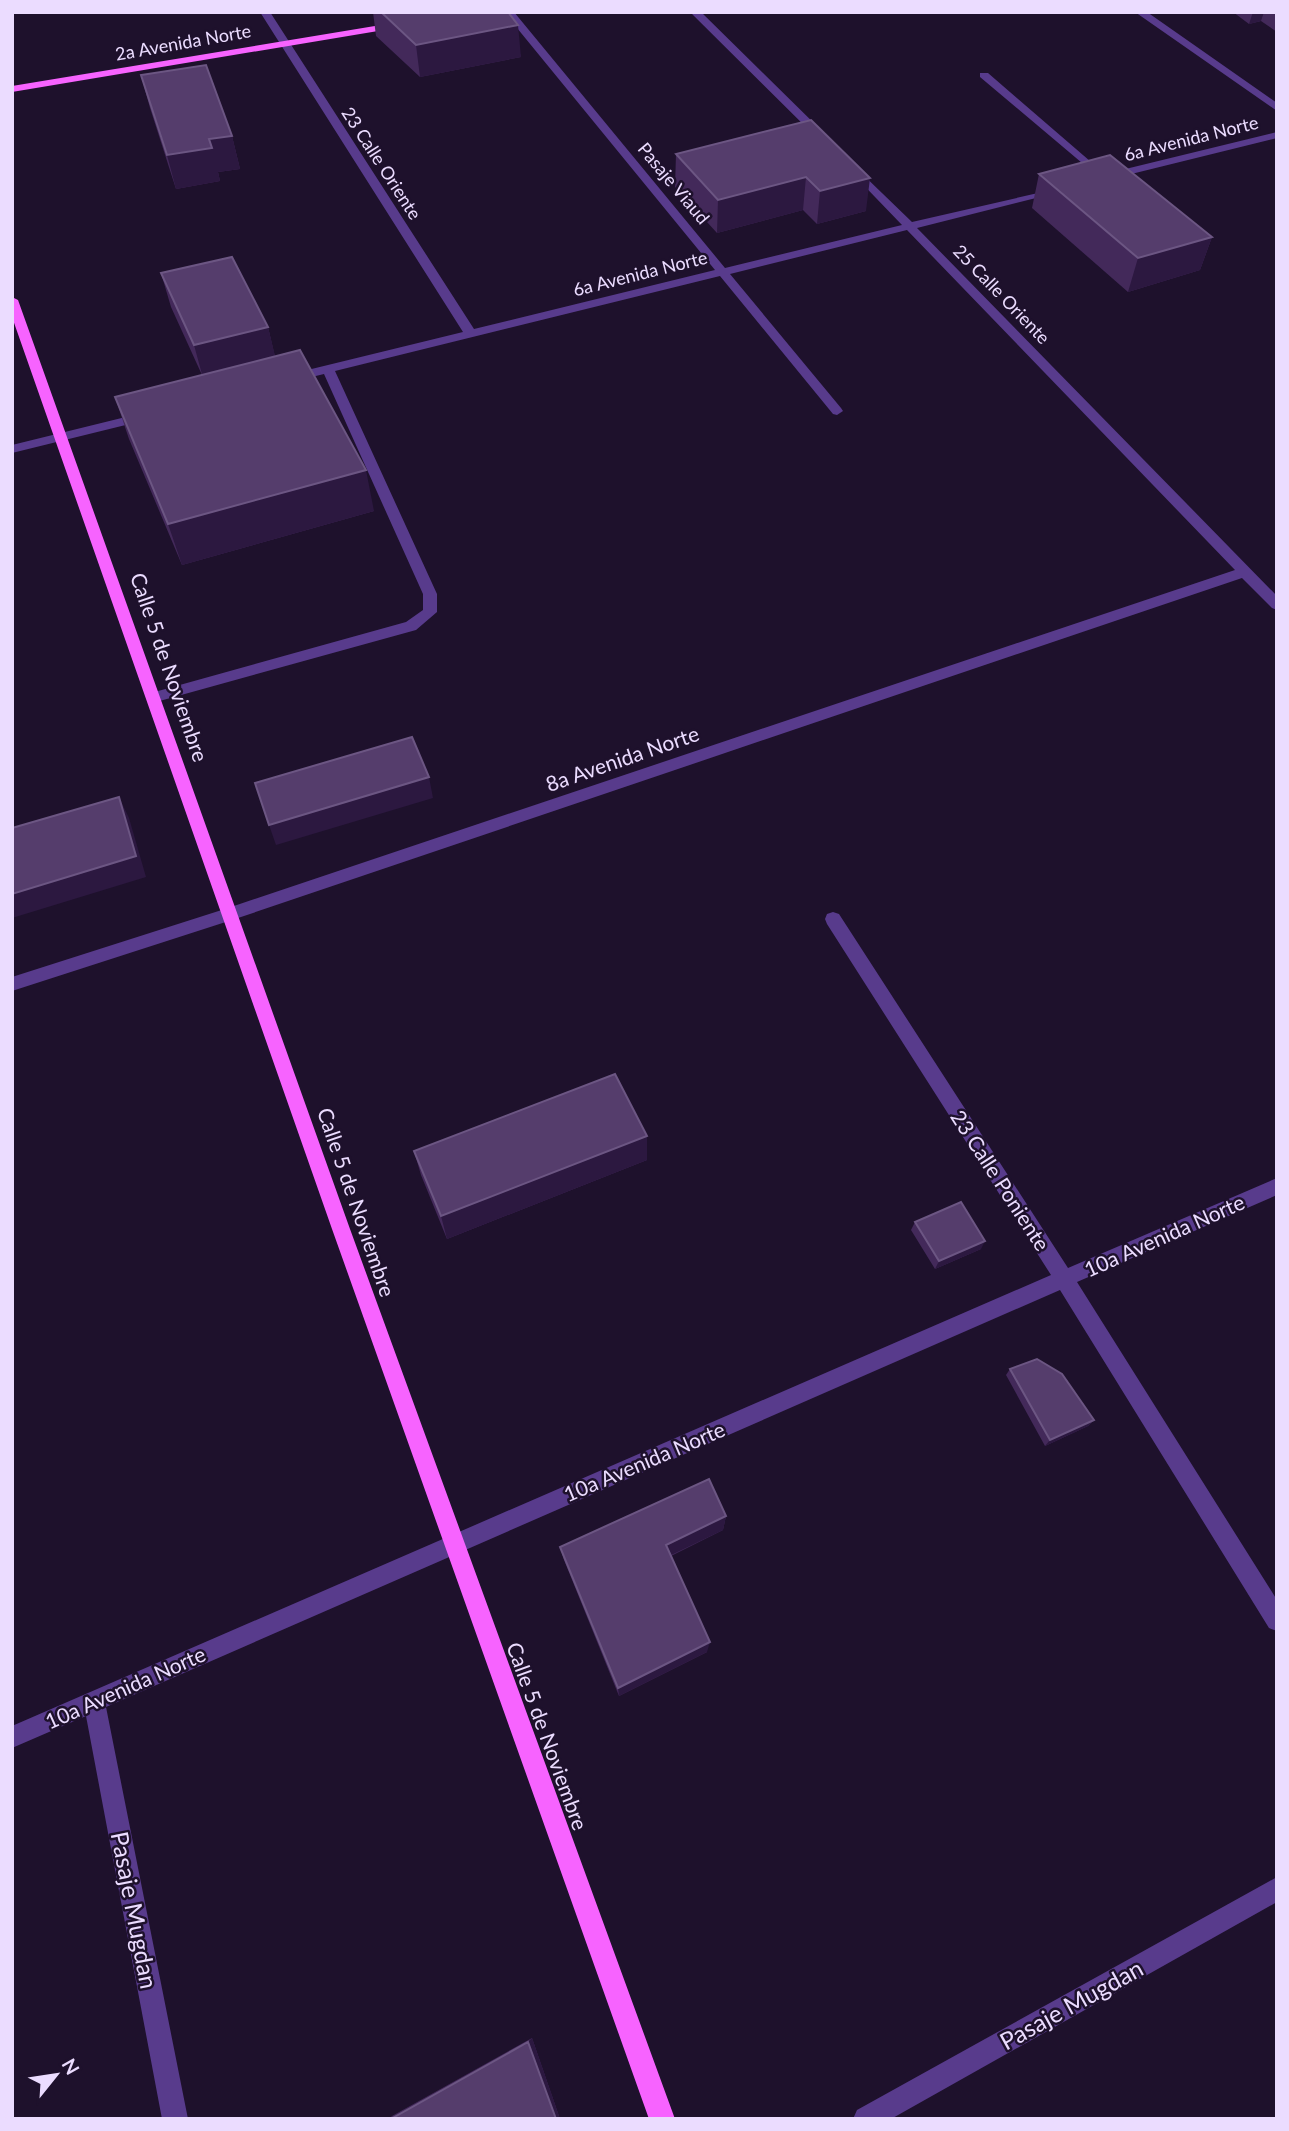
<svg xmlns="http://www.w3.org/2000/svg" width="1289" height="2131" viewBox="0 0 1289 2131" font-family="Lato,sans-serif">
	<rect width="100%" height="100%" fill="#1e112c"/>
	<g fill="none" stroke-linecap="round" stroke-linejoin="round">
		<path fill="#583b8c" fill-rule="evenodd" d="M 260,12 L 270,12 L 474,329 L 715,270 L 504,12 L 514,12 L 725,268 L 902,225 L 849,170 L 849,166 L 853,165 L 912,222 L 1060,188 L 1060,192 L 917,228 L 1277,596 L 1277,610 L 1272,608 L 1242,578 L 235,919 L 12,991 L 12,977 L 228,908 L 1235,570 L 907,230 L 730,274 L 841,408 L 843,411 L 837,415 L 833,414 L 720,276 L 335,371 L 437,594 L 437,612 L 416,630 L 156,702 L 151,701 L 149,697 L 151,693 L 406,622 L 423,610 L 423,594 L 324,374 L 291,382 L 285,378 L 287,375 L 463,332 Z
			M 690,12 L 701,12 L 827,136 L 827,140 L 819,140 Z
			M 1135,12 L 1147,12 L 1277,103 L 1277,111 Z
			M 980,73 L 988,73 L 1105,174 L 1277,132 L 1277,138 L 1107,180 L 1101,179 L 980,77 Z
			M 146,412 L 150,413 L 150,419 L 12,453 L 12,445 Z
			M 833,912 L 839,914 L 1068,1268 L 1277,1178 L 1277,1195 L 1077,1282 L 1277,1600 L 1277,1631 L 1269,1628 L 1060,1290 L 106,1707 L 188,2119 L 162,2119 L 86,1716 L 12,1748 L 12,1726 L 1051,1275 L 827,924 L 825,919 L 827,914 Z
			M 1277,1877 L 1277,1902 L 891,2119 L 853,2119 L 857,2110 Z"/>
		<path fill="#f763ff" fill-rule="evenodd" d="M 399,22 L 402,23 L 402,27 L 12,92 L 12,86 Z
			M 12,297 L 18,300 L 350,1229 L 675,2119 L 649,2119 L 332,1229 L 12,317 Z"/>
	</g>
	<path fill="#43295a" d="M 373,12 L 508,12 L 521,57 L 420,77 L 376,36 Z
		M 1233,12 L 1277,12 L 1277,32 L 1261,21 L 1249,24 Z
		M 141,75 L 232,136 L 240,169 L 218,172 L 220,181 L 176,189 L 150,108 Z
		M 811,120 L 866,211 L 817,224 L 803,210 L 717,233 L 675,187 L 676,154 Z
		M 1039,174 L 1212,237 L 1200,270 L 1128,292 L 1032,208 Z
		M 161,273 L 268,327 L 275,357 L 374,511 L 182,565 L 129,439 L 115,397 L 202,375 L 171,307 Z
		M 647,1136 L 647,1160 L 447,1239 L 421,1175 L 414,1151 Z
		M 915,1222 L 981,1249 L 935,1269 L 911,1230 Z
		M 1010,1369 L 1094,1420 L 1088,1426 L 1045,1446 L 1006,1375 Z
		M 726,1516 L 723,1530 L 671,1556 L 707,1652 L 619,1696 L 564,1560 L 560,1547 Z
		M 532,2038 L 560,2119 L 389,2119 L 392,2116 Z"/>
	<path fill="#2c1840" d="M 1253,12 L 1264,12 L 1261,21 L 1249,24 Z
		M 518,25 L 521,57 L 420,77 L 416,45 Z
		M 232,136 L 240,169 L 218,172 L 220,181 L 176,189 L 167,155 L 209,139 Z
		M 806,177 L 803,210 L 717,233 L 718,200 Z
		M 870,178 L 866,211 L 817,224 L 820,191 Z
		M 1212,237 L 1200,270 L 1128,292 L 1138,258 Z
		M 268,327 L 276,360 L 203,378 L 194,345 Z
		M 366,470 L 374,511 L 182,565 L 168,524 Z
		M 429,777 L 433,798 L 276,845 L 269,825 Z
		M 119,797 L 129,818 L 146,877 L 12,918 L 12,894 Z
		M 647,1136 L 647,1160 L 447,1239 L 441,1216 Z
		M 985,1241 L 981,1249 L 935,1269 L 939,1261 Z
		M 1094,1420 L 1088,1426 L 1045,1446 L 1050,1440 Z
		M 726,1516 L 723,1530 L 665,1558 L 666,1545 Z
		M 710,1642 L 707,1652 L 619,1696 L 618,1688 Z
		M 532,2038 L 560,2119 L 556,2119 L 528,2042 Z"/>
	<path fill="#553d6c" stroke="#6c5683" stroke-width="2" d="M 381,12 L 508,12 L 518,25 L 416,45 Z
		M 206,65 L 232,136 L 209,139 L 212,148 L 167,155 L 141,75 Z
		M 811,120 L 870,178 L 820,191 L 806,177 L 718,200 L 676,154 Z
		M 1110,155 L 1212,237 L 1138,258 L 1039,174 Z
		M 232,257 L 268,327 L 194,345 L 161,273 Z
		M 300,350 L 366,470 L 168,524 L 115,397 Z
		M 412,737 L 429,777 L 269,825 L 255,783 Z
		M 119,797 L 136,856 L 12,894 L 12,828 Z
		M 615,1074 L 647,1136 L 441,1216 L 414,1151 Z
		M 961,1202 L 985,1241 L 939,1261 L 915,1222 Z
		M 1037,1359 L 1062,1374 L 1094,1420 L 1050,1440 L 1010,1369 Z
		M 709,1479 L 726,1516 L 666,1545 L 710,1642 L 618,1688 L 560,1547 Z
		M 528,2042 L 556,2119 L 391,2119 Z"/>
	<g text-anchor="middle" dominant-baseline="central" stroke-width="5" stroke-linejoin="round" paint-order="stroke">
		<g font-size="18" fill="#ebdcff" stroke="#1e112c">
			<text transform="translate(183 42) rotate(-10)">2a Avenida Norte</text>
			<text transform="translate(1191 138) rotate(-14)">6a Avenida Norte</text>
			<text transform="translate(382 163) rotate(57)">23 Calle Oriente</text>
			<text transform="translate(674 183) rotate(50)">Pasaje Viaud</text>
			<text transform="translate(640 273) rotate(-14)">6a Avenida Norte</text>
			<text transform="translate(1002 294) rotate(46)">25 Calle Oriente</text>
		</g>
		<g font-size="21" fill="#ebdcff" stroke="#1e112c">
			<text transform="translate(170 667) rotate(71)">Calle 5 de Noviembre</text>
			<text transform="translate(622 758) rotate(-19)">8a Avenida Norte</text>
			<text transform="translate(1001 1180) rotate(57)">23 Calle Poniente</text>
			<text transform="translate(357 1202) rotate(71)">Calle 5 de Noviembre</text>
			<text transform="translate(1164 1235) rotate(-24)">10a Avenida Norte</text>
			<text transform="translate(644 1461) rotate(-23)">10a Avenida Norte</text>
			<text transform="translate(125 1687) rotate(-24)">10a Avenida Norte</text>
			<text transform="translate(548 1736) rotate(70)">Calle 5 de Noviembre</text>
		</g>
		<g font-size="24" fill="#ebdcff" stroke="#1e112c">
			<text transform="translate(135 1910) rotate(79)">Pasaje Mugdan</text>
			<text transform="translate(1071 2004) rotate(-29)">Pasaje Mugdan</text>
		</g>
	</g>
	<rect width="1289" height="2131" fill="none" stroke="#ebdcff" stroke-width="28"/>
	<g transform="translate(56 2075) rotate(60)" stroke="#1e112c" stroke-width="5" paint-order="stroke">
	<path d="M0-5L12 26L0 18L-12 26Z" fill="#ebdcff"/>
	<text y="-10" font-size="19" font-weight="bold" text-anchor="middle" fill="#ebdcff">N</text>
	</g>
</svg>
